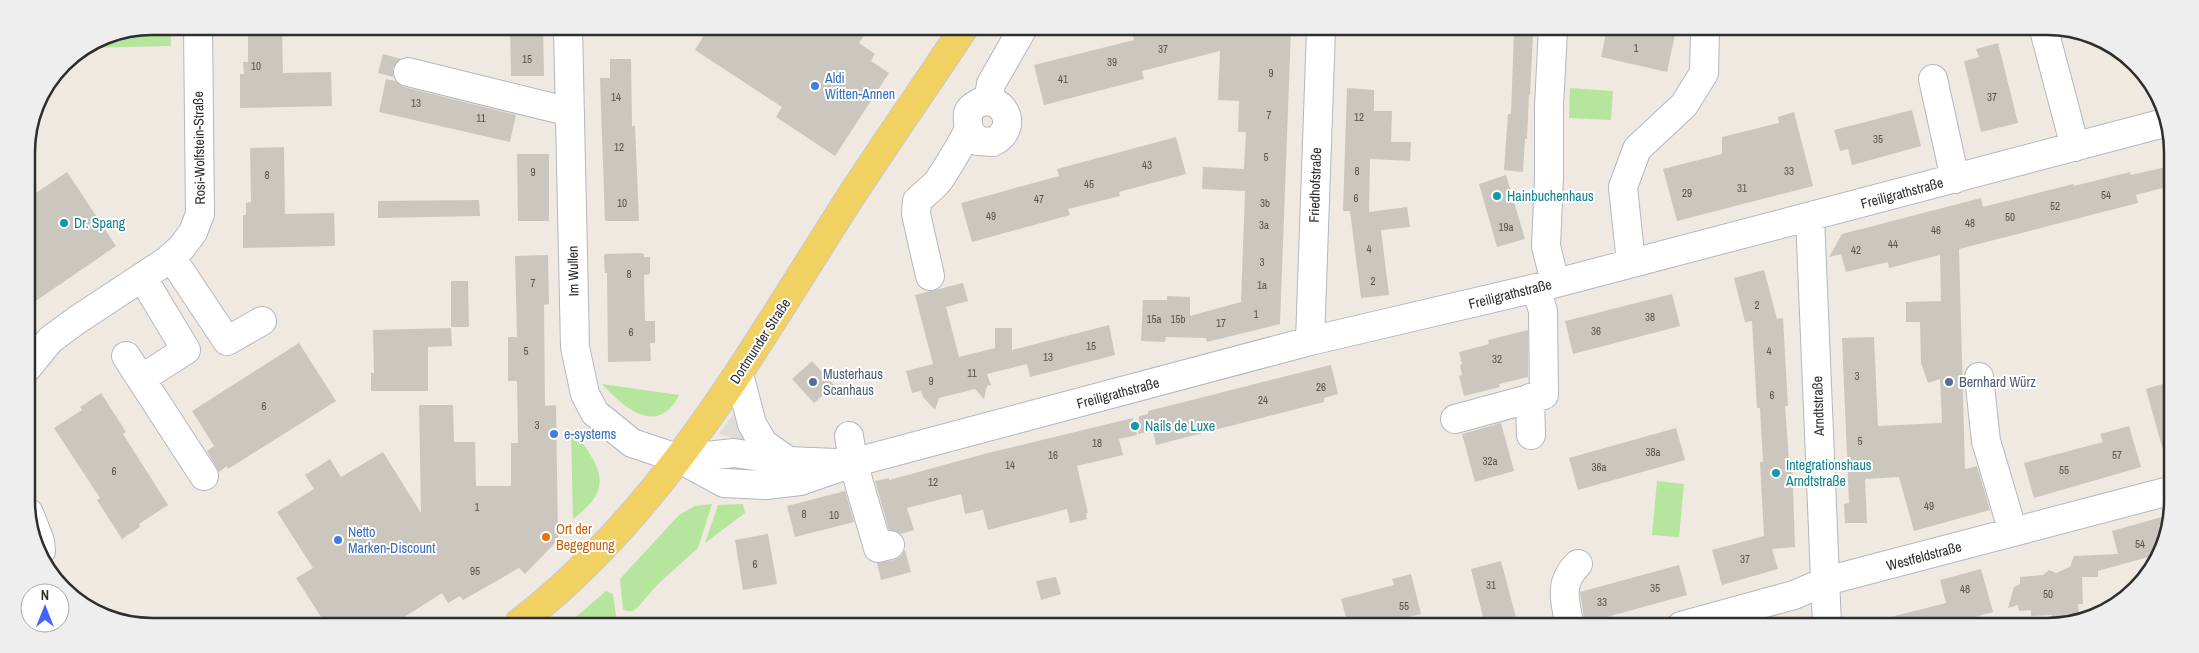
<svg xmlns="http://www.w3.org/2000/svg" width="2199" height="653" viewBox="0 0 2199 653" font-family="'Archivo Narrow',sans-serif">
	<rect width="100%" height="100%" fill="#efe9e1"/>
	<path fill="#b6e59e" d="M 152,26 L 170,26 L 171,46 L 86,48 L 104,36 Z
		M 1570,88 L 1613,91 L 1611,120 L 1569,118 Z
		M 36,108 L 36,147 L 27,153 L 27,144 Z
		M 602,384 L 679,395 C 658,438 623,407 602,384 Z
		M 571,431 C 580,438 585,446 591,456 C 609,485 597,500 573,519 Z
		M 1657,481 L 1684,484 L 1679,537 L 1652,535 Z
		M 712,504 L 698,548 L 657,585 L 638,607 L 633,611 L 626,611 L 623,609 L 620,579 L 679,515 L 695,506 Z
		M 743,504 L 745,513 L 705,543 L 718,505 Z
		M 606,591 L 613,594 L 617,624 L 569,623 Z"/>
	<path fill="#dfdcd8" d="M 737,409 L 752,444 L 719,434 Z"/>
	<path fill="#cbc7bf" d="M 248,26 L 282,27 L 283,73 L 331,72 L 332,106 L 240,108 L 240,74 L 244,74 L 243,62 L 248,62 Z
		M 510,27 L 543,27 L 544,76 L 511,76 Z
		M 709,27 L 869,28 L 859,43 L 875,54 L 871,61 L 889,73 L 835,156 L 776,117 L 782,107 L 695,50 Z
		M 1147,28 L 1185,28 L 1185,31 L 1249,34 L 1249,29 L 1291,29 L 1280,324 L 1207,342 L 1206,338 L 1166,337 L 1165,342 L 1141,341 L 1143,300 L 1167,300 L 1167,296 L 1190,297 L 1190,316 L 1241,302 L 1245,191 L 1202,189 L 1203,167 L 1244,169 L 1246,132 L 1238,132 L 1239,101 L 1218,100 L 1220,51 L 1142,71 L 1144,79 L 1044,105 L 1034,65 L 1134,40 L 1132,32 Z
		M 1607,29 L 1676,30 L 1667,72 L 1601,57 Z
		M 1514,33 L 1533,34 L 1530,95 L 1529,95 L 1527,139 L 1525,139 L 1523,172 L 1504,170 L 1508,114 L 1511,114 Z
		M 1998,43 L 2018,123 L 1981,132 L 1964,61 L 1979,57 L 1976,49 Z
		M 383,54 L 401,59 L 393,68 L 393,77 L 378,73 Z
		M 610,59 L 631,59 L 632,126 L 635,126 L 639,221 L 605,221 L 600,78 L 610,78 Z
		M 386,79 L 396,81 L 404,87 L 516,115 L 510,142 L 379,112 Z
		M 1347,88 L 1374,90 L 1374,111 L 1392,111 L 1391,142 L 1411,142 L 1410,161 L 1370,159 L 1369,212 L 1407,207 L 1410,227 L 1381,230 L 1389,295 L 1361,298 L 1350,211 L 1343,211 Z
		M 1912,110 L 1921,146 L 1852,165 L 1848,149 L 1840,151 L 1834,130 Z
		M 1794,112 L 1813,186 L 1677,221 L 1663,169 L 1722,154 L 1722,137 L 1779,123 L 1778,117 Z
		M 1176,137 L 1186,174 L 1119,192 L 1120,196 L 1068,209 L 1070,215 L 972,242 L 961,203 L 1059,176 L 1057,169 Z
		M 284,147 L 285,214 L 334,213 L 335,246 L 243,248 L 243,215 L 246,215 L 246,203 L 251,202 L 250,148 Z
		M 517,154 L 549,154 L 549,221 L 518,221 Z
		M 2170,166 L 2170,186 L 2136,195 L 2138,203 L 1959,249 L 1965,469 L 1977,466 L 1990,510 L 1914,531 L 1899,477 L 1865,479 L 1867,523 L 1845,523 L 1844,504 L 1849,503 L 1842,338 L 1874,337 L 1878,426 L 1942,423 L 1940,379 L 1928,383 L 1921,363 L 1920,322 L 1906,322 L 1906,302 L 1941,301 L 1940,255 L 1889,268 L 1888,262 L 1846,272 L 1841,254 L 1829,257 L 1842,234 L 1981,198 L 1983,207 L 2073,184 L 2074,186 L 2130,172 L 2131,175 Z
		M 67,172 L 116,246 L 27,307 L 27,199 Z
		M 1506,175 L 1525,239 L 1497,247 L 1479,184 Z
		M 479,200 L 480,216 L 378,218 L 378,201 Z
		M 640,253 L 644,254 L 644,257 L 650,257 L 650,274 L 644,275 L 645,321 L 655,321 L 655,343 L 650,343 L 651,361 L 608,362 L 607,273 L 605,273 L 604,255 L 606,254 Z
		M 548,255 L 549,304 L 544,305 L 545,406 L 556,405 L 558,540 L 525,574 L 519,568 L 463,600 L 460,596 L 448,603 L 442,593 L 395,623 L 325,623 L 296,578 L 313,568 L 277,512 L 314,489 L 305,475 L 330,459 L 341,477 L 383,452 L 421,513 L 419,405 L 453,405 L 454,442 L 475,442 L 476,486 L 511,486 L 511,443 L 518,443 L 517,381 L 508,381 L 508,337 L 517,337 L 515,256 Z
		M 1764,270 L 1777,319 L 1783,318 L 1788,406 L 1785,406 L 1789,460 L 1792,460 L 1795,547 L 1772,549 L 1778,569 L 1722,585 L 1712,550 L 1764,536 L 1760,462 L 1763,462 L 1760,408 L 1757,408 L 1752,321 L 1745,322 L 1734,278 Z
		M 451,281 L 468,281 L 469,327 L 451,327 Z
		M 963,283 L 968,301 L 946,307 L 959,357 L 995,348 L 995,328 L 1012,328 L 1012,350 L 1109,325 L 1115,355 L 1030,377 L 1027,364 L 987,374 L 991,385 L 987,386 L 984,399 L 975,389 L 939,398 L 935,410 L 923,397 L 921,391 L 912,393 L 906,371 L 933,364 L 915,295 Z
		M 1672,294 L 1680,326 L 1573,354 L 1565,321 Z
		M 451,328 L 452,346 L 428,347 L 428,391 L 371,391 L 371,373 L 374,373 L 373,330 Z
		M 1528,330 L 1528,377 L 1499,384 L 1500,387 L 1464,396 L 1459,376 L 1462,375 L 1460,365 L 1462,364 L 1459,352 L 1489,344 L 1488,340 Z
		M 299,343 L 336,401 L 228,469 L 227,466 L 219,472 L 207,451 L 214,446 L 192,411 Z
		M 812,361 L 834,385 L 814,403 L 792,379 Z
		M 1331,365 L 1338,394 L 1324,398 L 1324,402 L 1156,445 L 1153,431 L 1138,434 L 1139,416 L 1148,414 L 1148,411 Z
		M 2169,382 L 2169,453 L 2164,454 L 2146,389 Z
		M 101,393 L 126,432 L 123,434 L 168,505 L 139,524 L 140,527 L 122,539 L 97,500 L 100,498 L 54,428 L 82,410 L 80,407 Z
		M 1133,418 L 1137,435 L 1119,439 L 1123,455 L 1077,466 L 1088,513 L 1086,513 L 1087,519 L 1070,523 L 1067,509 L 988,530 L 983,510 L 965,514 L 961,494 L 907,508 L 914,530 L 901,534 L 889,530 L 875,481 L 889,478 L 889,480 L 984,454 Z
		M 1501,423 L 1514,471 L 1475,482 L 1462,434 Z
		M 2129,426 L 2141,467 L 2034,498 L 2024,463 L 2103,442 L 2100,434 Z
		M 1676,428 L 1685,460 L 1578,490 L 1569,458 Z
		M 845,491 L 854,522 L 795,537 L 787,506 Z
		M 2169,515 L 2169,534 L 2159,554 L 2098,571 L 2098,577 L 2082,577 L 2083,604 L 2078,604 L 2079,616 L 2068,616 L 2062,624 L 2052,626 L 2052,615 L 2031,616 L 2031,610 L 2019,611 L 2018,605 L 2008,608 L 2014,587 L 2020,584 L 2020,577 L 2043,575 L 2049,570 L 2056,573 L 2070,567 L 2074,556 L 2118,554 L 2112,531 Z
		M 768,534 L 777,584 L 743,590 L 735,540 Z
		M 905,550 L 911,572 L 881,580 L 877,563 L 894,560 L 901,556 Z
		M 1501,561 L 1518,625 L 1485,625 L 1471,569 Z
		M 1679,565 L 1687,595 L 1585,623 L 1580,592 Z
		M 1981,569 L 1993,612 L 1942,626 L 1880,626 L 1879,620 L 1946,603 L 1940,580 Z
		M 1411,574 L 1421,614 L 1376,625 L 1348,625 L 1341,599 L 1394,585 L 1392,579 Z
		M 1056,577 L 1061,594 L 1041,600 L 1036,581 Z"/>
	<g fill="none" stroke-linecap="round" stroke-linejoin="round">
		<defs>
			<path id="minor" d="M 568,27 L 575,347 L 585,394 L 595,413 L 632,443 L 680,459 L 724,483 L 766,485 L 800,481 L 852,463 L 1310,341 L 1549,285 L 2168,122
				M 1553,29 L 1549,106 L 1549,177 L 1546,246 L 1555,283
				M 2044,30 L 2075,147
				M 408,72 L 570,112
				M 1933,79 L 1955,179
				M 988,101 L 991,84 L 1023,28
				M 1810,217 L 1827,626
				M 171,257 L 227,341 L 262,321
				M 1631,263 L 1623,187 L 1637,149 L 1684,105 L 1704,73 L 1705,30
				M 930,276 L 916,214 L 917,201 C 924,194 933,188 939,180 C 944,173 966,137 968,130 C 970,119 962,112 977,104 C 1001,91 1022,127 993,142 L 978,141 L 968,130
				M 142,277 L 186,350 L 141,379 L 204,476
				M 1310,341 L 1321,29
				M 126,356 L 141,379
				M 28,367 L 50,340 L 77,320 L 168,260 L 182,247 L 193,232 L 200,214 L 198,26
				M 739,374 L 752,424 L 763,443 L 788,461
				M 1979,377 L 1986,441 L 2013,532
				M 1530,398 L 1531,435
				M 1455,419 L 1544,395 L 1543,311 L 1536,288
				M 849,436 C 854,474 868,511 878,548 L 890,545
				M 680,459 L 734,453 L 788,461 L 836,463
				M 29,513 L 40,541 L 41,551
				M 1570,626 C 1565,602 1558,583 1578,564
				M 1681,626 L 1794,595 L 1826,581 L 2169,491"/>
			<path id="major" d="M 519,623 C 663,512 750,354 846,204 C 884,145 925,87 964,28"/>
		</defs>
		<use href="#minor" stroke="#b4b7c1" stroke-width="30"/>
		<use href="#major" stroke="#c9c9c9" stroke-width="30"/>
		<use href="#minor" stroke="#fff" stroke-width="28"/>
		<use href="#major" stroke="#f2d163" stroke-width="28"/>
	</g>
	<g fill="#3f7fe0" stroke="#fff" stroke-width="2">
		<circle cx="815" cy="86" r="5"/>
		<circle cx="554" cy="434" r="5"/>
		<circle cx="338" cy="540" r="5"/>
	</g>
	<g fill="#0f9aa8" stroke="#fff" stroke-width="2">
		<circle cx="1497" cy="196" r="5"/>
		<circle cx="64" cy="223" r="5"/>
		<circle cx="1135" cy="426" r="5"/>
		<circle cx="1776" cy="473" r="5"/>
	</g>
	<g fill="#5c6f8a" stroke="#fff" stroke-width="2">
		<circle cx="813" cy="382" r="5"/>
		<circle cx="1949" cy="382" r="5"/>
	</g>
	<circle fill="#e8710a" stroke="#fff" stroke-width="2" cx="546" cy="537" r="5"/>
	<g text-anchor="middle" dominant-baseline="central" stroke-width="4" stroke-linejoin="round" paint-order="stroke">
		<g font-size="11" fill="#555452">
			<text x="1636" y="48">1</text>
			<text x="1163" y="49">37</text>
			<text x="527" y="59">15</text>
			<text x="1112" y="62">39</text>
			<text x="256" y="66">10</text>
			<text x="1271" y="73">9</text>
			<text x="1063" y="79">41</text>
			<text x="616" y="97">14</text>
			<text x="1992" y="97">37</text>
			<text x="416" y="103">13</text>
			<text x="1269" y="115">7</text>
			<text x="1359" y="117">12</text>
			<text x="481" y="118">11</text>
			<text x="1878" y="139">35</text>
			<text x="619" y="147">12</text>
			<text x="1266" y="157">5</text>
			<text x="1147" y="165">43</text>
			<text x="1357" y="171">8</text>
			<text x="1789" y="171">33</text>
			<text x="533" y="172">9</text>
			<text x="267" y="175">8</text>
			<text x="1089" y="184">45</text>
			<text x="1742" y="188">31</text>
			<text x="1687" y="193">29</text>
			<text x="2106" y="195">54</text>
			<text x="1356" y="198">6</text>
			<text x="1039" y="199">47</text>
			<text x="622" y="203">10</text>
			<text x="1265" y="203">3b</text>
			<text x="2055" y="206">52</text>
			<text x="991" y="216">49</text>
			<text x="2010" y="217">50</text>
			<text x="1970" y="223">48</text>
			<text x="1264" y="225">3a</text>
			<text x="1506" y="227">19a</text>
			<text x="1936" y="230">46</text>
			<text x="1893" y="244">44</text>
			<text x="1369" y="249">4</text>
			<text x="1856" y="250">42</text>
			<text x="1262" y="262">3</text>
			<text x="629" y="274">8</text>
			<text x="1373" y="281">2</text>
			<text x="533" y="283">7</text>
			<text x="1262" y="285">1a</text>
			<text x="1757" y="305">2</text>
			<text x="1256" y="314">1</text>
			<text x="1650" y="317">38</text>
			<text x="1154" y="319">15a</text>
			<text x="1178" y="319">15b</text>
			<text x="1221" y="323">17</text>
			<text x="1596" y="331">36</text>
			<text x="631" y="332">6</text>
			<text x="1091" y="346">15</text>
			<text x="526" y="351">5</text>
			<text x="1769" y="351">4</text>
			<text x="1048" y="357">13</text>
			<text x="1497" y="359">32</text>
			<text x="972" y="373">11</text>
			<text x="1857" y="376">3</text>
			<text x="931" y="381">9</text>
			<text x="1321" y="387">26</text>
			<text x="1772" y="395">6</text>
			<text x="1263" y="400">24</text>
			<text x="264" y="406">6</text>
			<text x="537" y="425">3</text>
			<text x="1860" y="441">5</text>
			<text x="1097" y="443">18</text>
			<text x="1653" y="452">38a</text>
			<text x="1053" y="455">16</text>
			<text x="2117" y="455">57</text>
			<text x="1490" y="461">32a</text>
			<text x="1010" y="465">14</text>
			<text x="1599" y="467">36a</text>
			<text x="2064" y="470">55</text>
			<text x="114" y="471">6</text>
			<text x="933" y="482">12</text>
			<text x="1929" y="506">49</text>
			<text x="477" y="507">1</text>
			<text x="804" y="514">8</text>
			<text x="834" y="515">10</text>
			<text x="2140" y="544">54</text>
			<text x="1745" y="559">37</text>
			<text x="755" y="564">6</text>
			<text x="475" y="571">95</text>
			<text x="1491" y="585">31</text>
			<text x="1655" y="588">35</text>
			<text x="1965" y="589">48</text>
			<text x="2048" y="594">50</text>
			<text x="1602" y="602">33</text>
			<text x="1404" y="606">55</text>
		</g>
		<g font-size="14" fill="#366cbe" stroke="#fff" text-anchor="start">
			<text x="825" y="78">Aldi<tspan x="825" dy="16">Witten-Annen</tspan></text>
			<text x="564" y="434">e-systems</text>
			<text x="348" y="532">Netto<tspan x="348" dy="16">Marken-Discount</tspan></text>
		</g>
		<g font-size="14" fill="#2e2e2e" stroke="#fff">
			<text transform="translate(199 148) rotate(-91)">Rosi-Wolfstein-Straße</text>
			<text transform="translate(1315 185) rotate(-88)">Friedhofstraße</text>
			<text transform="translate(1902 193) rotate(-15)">Freiligrathstraße</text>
			<text transform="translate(573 271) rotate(-91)">Im Wullen</text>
			<text transform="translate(1510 294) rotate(-14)">Freiligrathstraße</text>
			<text transform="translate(760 341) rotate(-57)">Dortmunder Straße</text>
			<text transform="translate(1118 393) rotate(-15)">Freiligrathstraße</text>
			<text transform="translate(1818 406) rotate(-92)">Arndtstraße</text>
			<text transform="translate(1924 556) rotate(-15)">Westfeldstraße</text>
		</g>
		<g font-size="14" fill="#0d838f" stroke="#fff" text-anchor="start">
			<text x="1507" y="196">Hainbuchenhaus</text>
			<text x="74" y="223">Dr. Spang</text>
			<text x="1145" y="426">Nails de Luxe</text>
			<text x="1786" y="465">Integrationshaus<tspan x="1786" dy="16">Arndtstraße</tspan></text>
		</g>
		<g font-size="14" fill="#4e5e75" stroke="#fff" text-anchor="start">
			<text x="823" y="374">Musterhaus<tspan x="823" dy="16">Scanhaus</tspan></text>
			<text x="1959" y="382">Bernhard Würz</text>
		</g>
		<g font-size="14" fill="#c56008" stroke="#fff" text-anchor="start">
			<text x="556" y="529">Ort der<tspan x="556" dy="16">Begegnung</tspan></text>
		</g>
	</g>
	<path d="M0 0H2199V653H0ZM152 35H2047A117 117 0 0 1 2164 152V501A117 117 0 0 1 2047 618H152A117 117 0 0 1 35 501V152A117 117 0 0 1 152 35Z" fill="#eee" fill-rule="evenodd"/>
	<path fill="none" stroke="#2e2e2e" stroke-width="2.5" d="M152 35H2047A117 117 0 0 1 2164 152V501A117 117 0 0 1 2047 618H152A117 117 0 0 1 35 501V152A117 117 0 0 1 152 35Z"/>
	<g transform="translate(45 608)"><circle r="24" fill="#ffffff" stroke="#ababab"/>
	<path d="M0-4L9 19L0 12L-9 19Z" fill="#4264fb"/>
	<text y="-8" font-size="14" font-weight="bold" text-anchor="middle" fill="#2e2e2e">N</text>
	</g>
</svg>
